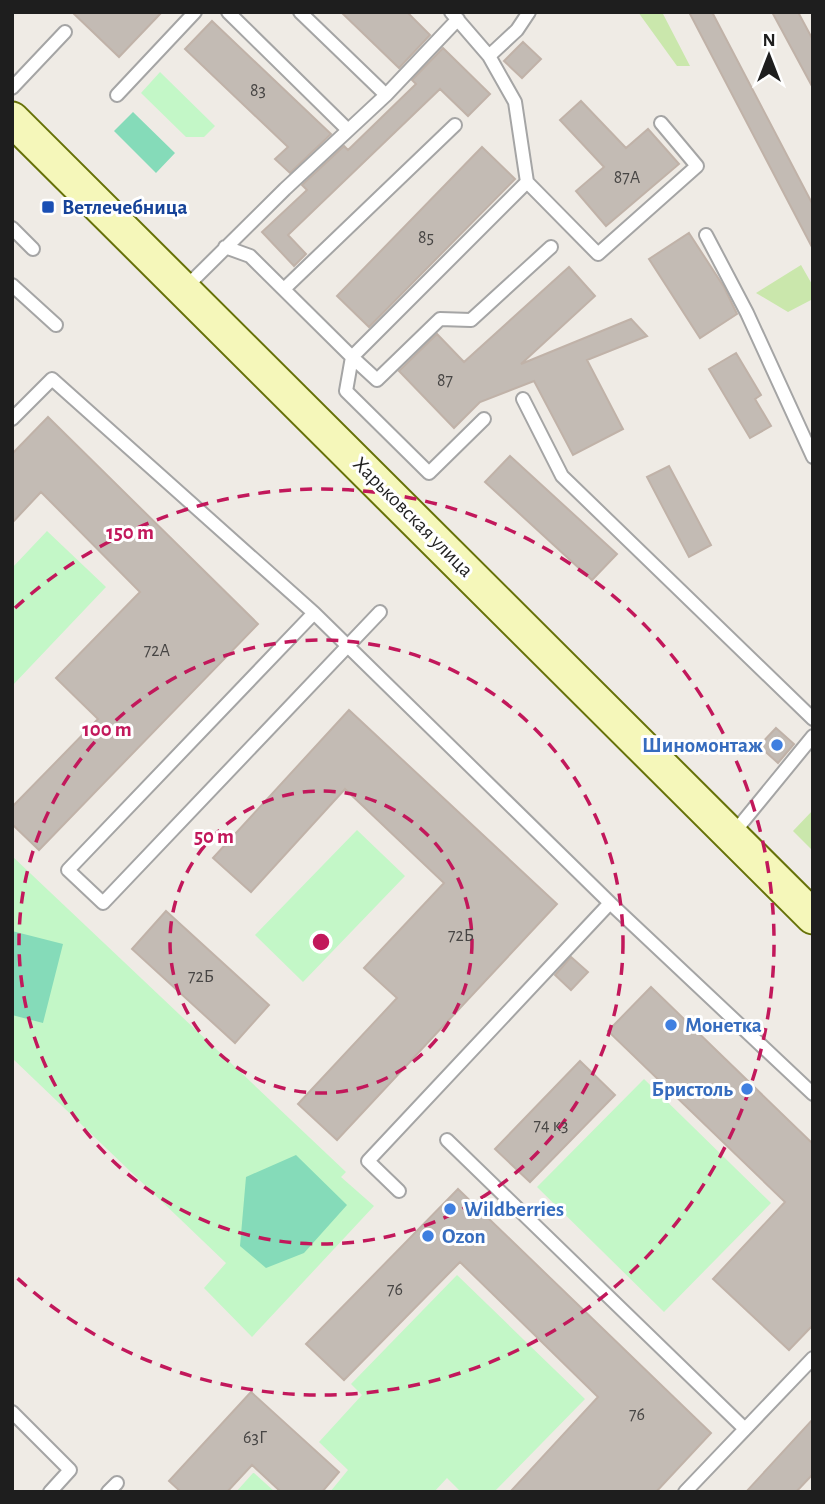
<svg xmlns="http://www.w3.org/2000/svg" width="825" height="1504" viewBox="0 0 825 1504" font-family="'Alegreya Sans',sans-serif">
	<rect width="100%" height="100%" fill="#efebe5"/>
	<path fill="#cae7ac" d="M 638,12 L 662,12 L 690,66 L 677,66 Z
		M 801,265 L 813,286 L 813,302 L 811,300 L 788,312 L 756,293 Z
		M 813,810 L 813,851 L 793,831 Z"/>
	<path fill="#c3f7c7" d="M 160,72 L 215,126 L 204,137 L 186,137 L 141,93 Z
		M 47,531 L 106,587 L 12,686 L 12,568 Z
		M 357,830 L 405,876 L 303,982 L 255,935 Z
		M 12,856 L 346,1172 L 341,1177 L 374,1206 L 252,1337 L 204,1288 L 226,1263 L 12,1058 Z
		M 644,1079 L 771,1203 L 664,1312 L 537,1187 Z
		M 457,1275 L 585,1399 L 494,1492 L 461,1492 L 447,1478 L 434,1492 L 330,1492 L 348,1470 L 319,1442 L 362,1395 L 351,1384 Z
		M 253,1473 L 254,1473 L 275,1492 L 236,1492 Z"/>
	<path fill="#85dbb9" d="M 133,112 L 175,153 L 156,173 L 114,131 Z
		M 12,931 L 63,944 L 43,1023 L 12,1015 Z
		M 296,1155 L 347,1205 L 304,1253 L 266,1268 L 240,1246 L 246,1177 Z"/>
	<path fill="#c3bbb4" stroke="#c0b2a8" stroke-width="2" d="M 72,12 L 162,12 L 119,57 Z
		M 341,12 L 407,12 L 430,35 L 399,68 Z
		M 689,12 L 712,12 L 813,205 L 813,249 Z
		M 772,12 L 798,12 L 813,40 L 813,88 Z
		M 212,21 L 331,134 L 290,173 L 275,159 L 288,147 L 185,49 Z
		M 523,42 L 541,59 L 522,78 L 504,61 Z
		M 443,48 L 490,94 L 468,116 L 440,89 L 288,235 L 306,254 L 294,266 L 262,232 L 307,190 L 302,185 L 344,146 L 348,150 L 416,84 L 412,80 Z
		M 581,101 L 626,148 L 648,129 L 679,164 L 606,226 L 576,191 L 604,167 L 560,120 Z
		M 482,147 L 515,179 L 369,327 L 337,296 Z
		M 689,233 L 724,287 L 737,314 L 700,338 L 649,259 Z
		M 569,267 L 595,296 L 521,364 L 631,319 L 647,336 L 587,360 L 623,429 L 573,455 L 534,381 L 480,402 L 454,428 L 399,371 L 437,334 L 464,362 Z
		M 736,353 L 761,395 L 755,399 L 771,426 L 750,438 L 709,369 Z
		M 48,417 L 258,624 L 39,850 L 12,824 L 12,807 L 98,719 L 56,678 L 140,592 L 41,492 L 12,523 L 12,454 Z
		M 510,456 L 617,554 L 592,580 L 485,482 Z
		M 669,466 L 711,545 L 689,557 L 647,477 Z
		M 349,710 L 557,904 L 337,1140 L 298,1104 L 397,998 L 364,968 L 444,883 L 345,789 L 251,892 L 213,858 Z
		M 776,728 L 794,744 L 778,763 L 759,746 Z
		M 166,911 L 269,1005 L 235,1043 L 132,949 Z
		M 571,957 L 588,972 L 571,990 L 555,975 Z
		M 651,987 L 813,1144 L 813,1325 L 789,1350 L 713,1279 L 785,1202 L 608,1031 Z
		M 580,1061 L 615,1095 L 530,1182 L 495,1149 Z
		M 458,1189 L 711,1433 L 656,1492 L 510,1492 L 598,1397 L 460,1262 L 344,1380 L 306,1344 Z
		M 251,1392 L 339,1472 L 322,1492 L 281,1492 L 252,1465 L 227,1492 L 181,1492 L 169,1481 Z
		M 813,1419 L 813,1474 L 796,1492 L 746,1492 Z"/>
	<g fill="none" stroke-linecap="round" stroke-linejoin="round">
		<defs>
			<path id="lane" d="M 228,12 L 347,129
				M 300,12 L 386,95
				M 451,12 L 489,56
				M 12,88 L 65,32
				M 117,95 L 195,12
				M 527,182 L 515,102 L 489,56 L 517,30 L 529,12
				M 12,228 L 33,249
				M 706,235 L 747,313 L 813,457
				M 225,247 L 250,256 L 352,357 L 527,182 L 598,254 L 697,166 L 661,123
				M 12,285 L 56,325
				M 184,289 L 285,189 L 386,95 L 458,19
				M 284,289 L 455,125
				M 523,399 L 562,476 L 813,719
				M 12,419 L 52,379 L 314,613 L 610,903
				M 484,419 L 429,473 L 346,391 L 352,357 L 377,380 L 440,319 L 471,320 L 551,247
				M 314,613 L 68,870 L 103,903 L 380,612
				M 732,835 L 813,736
				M 447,1140 L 745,1429
				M 399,1191 L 368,1161 L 610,903 L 813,1094
				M 12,1412 L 70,1470 L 50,1492
				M 108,1492 L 117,1483
				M 685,1492 L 813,1358"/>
			<path id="secondary" d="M 12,119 L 813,917"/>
		</defs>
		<use href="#lane" stroke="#a5a5a5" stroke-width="16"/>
		<use href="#secondary" stroke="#677209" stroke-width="37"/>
		<use href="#lane" stroke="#fff" stroke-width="12"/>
		<use href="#secondary" stroke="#f5f7ba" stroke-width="33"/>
	</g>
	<g fill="none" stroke="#c2185b" stroke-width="3.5" stroke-dasharray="12 9">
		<circle cx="321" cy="942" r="151"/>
		<circle cx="321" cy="942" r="302"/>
		<path d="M15 608A453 453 0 1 1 15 1276"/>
	</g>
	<rect fill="#1a4fb4" stroke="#fff" stroke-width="2.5" x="41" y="200" width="14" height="14" rx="3.5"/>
	<g fill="#3f7fe0" stroke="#fff" stroke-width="2.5">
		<circle cx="777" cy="745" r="7"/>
		<circle cx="671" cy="1025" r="7"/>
		<circle cx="747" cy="1089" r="7"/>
		<circle cx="450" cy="1209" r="7"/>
		<circle cx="428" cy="1236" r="7"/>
	</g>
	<g text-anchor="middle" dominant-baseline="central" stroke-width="6" stroke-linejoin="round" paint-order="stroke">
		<g font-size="18" fill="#474544">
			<text x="258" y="91">83</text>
			<text x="627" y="178">87А</text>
			<text x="426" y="238">85</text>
			<text x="445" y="381">87</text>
			<text x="157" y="651">72А</text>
			<text x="461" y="936">72Б</text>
			<text x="201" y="977">72Б</text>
			<text x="551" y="1126">74 к3</text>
			<text x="395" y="1290">76</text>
			<text x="637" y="1415">76</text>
			<text x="255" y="1438">63Г</text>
		</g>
		<g font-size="21" font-weight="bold" fill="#164399" stroke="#fff" text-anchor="start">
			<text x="62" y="207">Ветлечебница</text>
		</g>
		<g font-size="21" fill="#1e1e1e" stroke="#fff">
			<text transform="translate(413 517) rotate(45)">Харьковская улица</text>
		</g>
		<g font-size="21" font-weight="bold" fill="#366cbe" stroke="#fff" text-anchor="start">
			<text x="763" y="745" text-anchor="end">Шиномонтаж</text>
			<text x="685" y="1025">Монетка</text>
			<text x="733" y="1089" text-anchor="end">Бристоль</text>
			<text x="464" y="1209">Wildberries</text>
			<text x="442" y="1236">Ozon</text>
		</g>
	</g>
	<circle cx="321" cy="942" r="10" fill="#c2185b" stroke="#fff" stroke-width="3.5"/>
	<g font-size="21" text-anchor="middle" font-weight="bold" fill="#c2185b" stroke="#fff" stroke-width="6" stroke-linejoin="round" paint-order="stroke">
		<text x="130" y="539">150 m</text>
		<text x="107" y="736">100 m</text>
		<text x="214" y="843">50 m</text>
	</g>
	<rect width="825" height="1504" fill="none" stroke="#1e1e1e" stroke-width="28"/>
	<g transform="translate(769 56)" stroke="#ffffff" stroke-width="5" paint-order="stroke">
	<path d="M0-5L12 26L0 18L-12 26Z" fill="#1e1e1e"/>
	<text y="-10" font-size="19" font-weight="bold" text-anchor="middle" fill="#1e1e1e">N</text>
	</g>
</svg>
